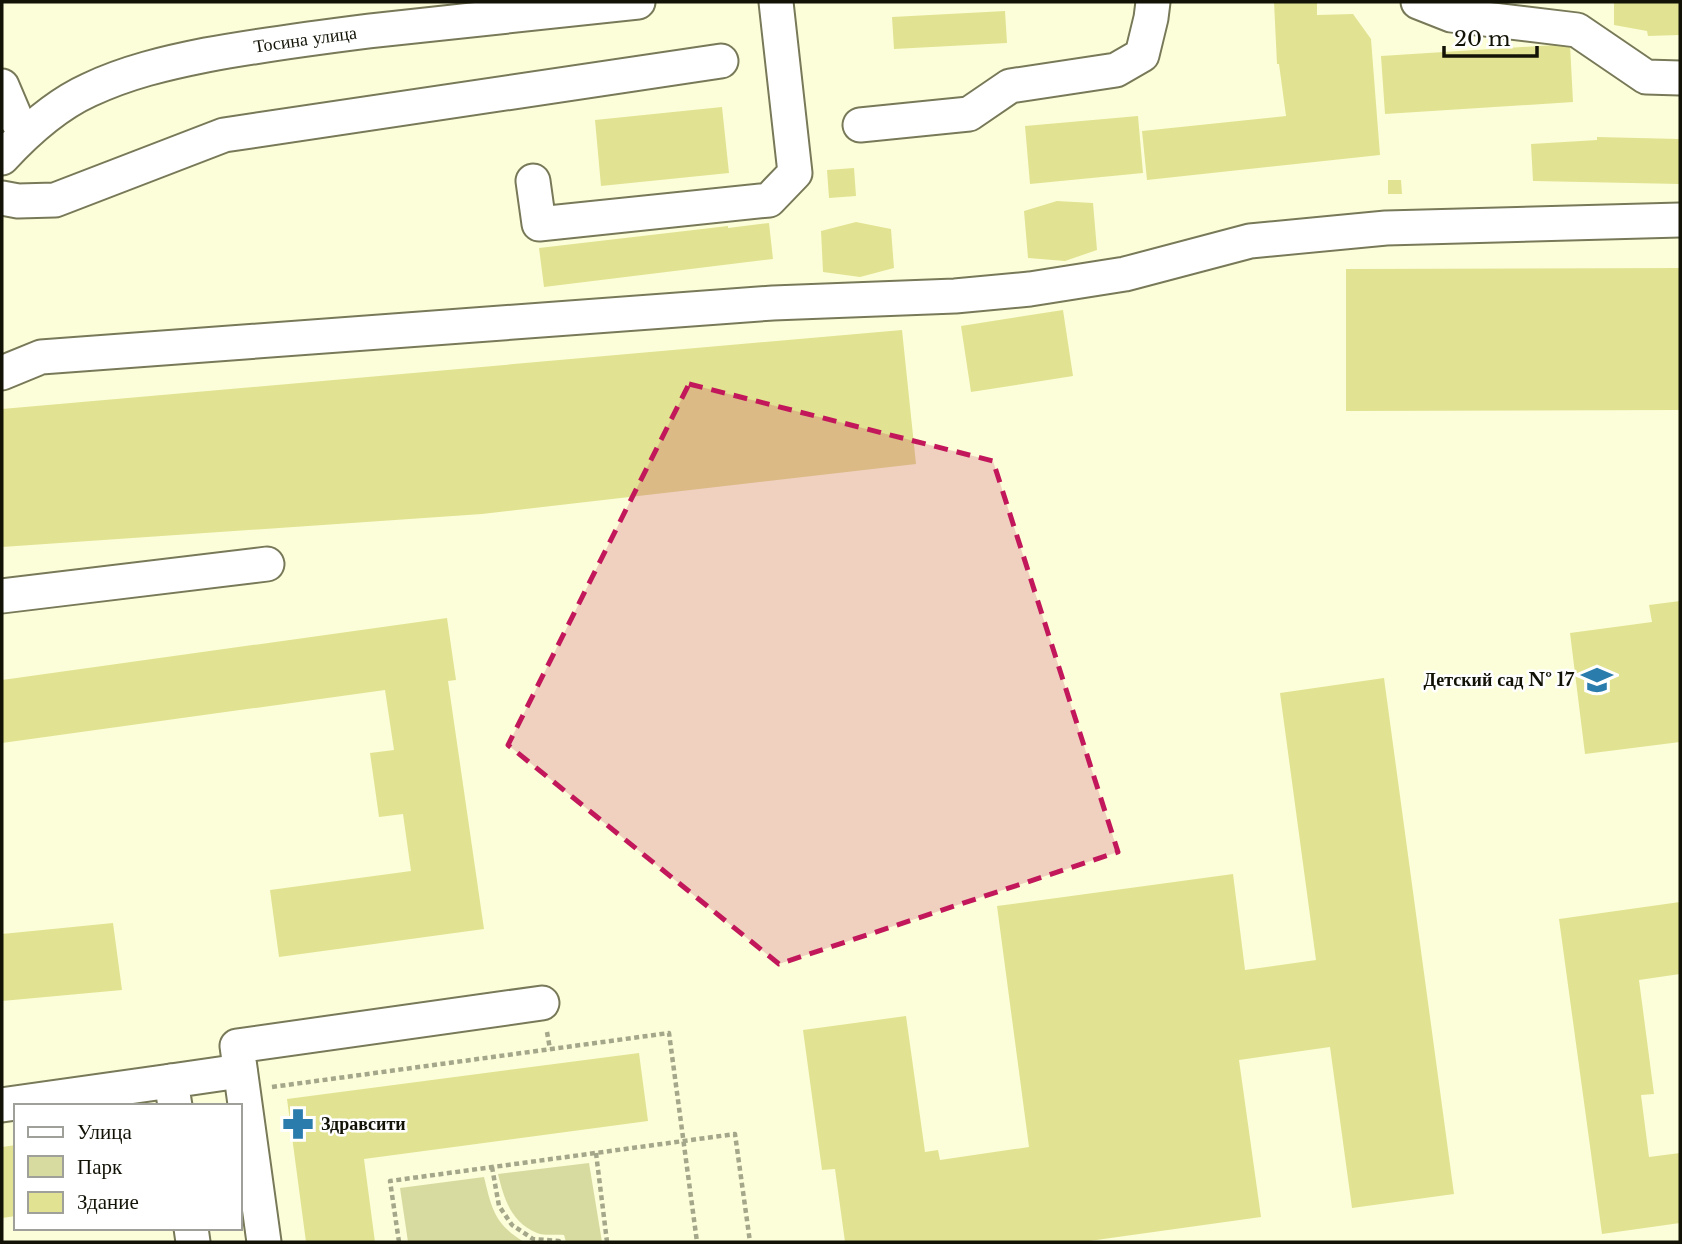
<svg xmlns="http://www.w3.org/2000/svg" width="1682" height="1244" viewBox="0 0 1682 1244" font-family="'Libre Baskerville',serif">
	<rect width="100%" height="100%" fill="#fcfed9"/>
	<path fill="#d8dba0" d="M 589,1163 L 602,1242 L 566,1242 L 564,1235 C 556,1234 544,1236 537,1233 C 511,1222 504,1199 498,1174 Z
		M 484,1177 C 492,1210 495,1224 524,1242 L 408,1242 L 400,1188 Z"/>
	<path fill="#e1e392" d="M 1274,2 L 1317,2 L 1317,15 L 1353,14 L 1371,39 L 1380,155 L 1147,180 L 1142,131 L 1286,116 L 1279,64 L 1277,64 Z
		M 1614,2 L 1680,2 L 1680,35 L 1648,36 L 1647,31 L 1614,25 Z
		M 1005,11 L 1007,43 L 894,49 L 892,17 Z
		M 1570,44 L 1573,102 L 1385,114 L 1381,56 Z
		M 722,107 L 729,173 L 601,186 L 595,120 Z
		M 1138,116 L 1143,173 L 1030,184 L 1025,126 Z
		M 1597,137 L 1680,139 L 1680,184 L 1533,181 L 1531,144 L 1597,140 Z
		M 854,168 L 856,196 L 829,198 L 827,170 Z
		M 1388,180 L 1401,180 L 1402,194 L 1388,194 Z
		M 1057,201 L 1093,203 L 1097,250 L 1065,261 L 1028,258 L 1024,211 Z
		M 856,222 L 891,229 L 894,268 L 860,277 L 823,272 L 821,231 Z
		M 769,223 L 773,259 L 544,287 L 539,248 L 728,226 L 728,228 Z
		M 1680,268 L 1680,410 L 1346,411 L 1346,269 Z
		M 1063,310 L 1073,376 L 971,392 L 961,326 Z
		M 902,330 L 916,464 L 482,514 L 2,547 L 2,409 Z
		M 1680,601 L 1680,742 L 1585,754 L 1570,633 L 1652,622 L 1649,605 Z
		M 447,618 L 456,680 L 448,681 L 484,929 L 279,957 L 270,890 L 411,871 L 403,814 L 379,817 L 370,753 L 394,750 L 385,690 L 2,743 L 2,680 Z
		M 1384,678 L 1454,1194 L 1352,1208 L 1330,1047 L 1239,1060 L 1261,1217 L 1082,1242 L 845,1242 L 835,1169 L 822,1170 L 803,1030 L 906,1016 L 925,1152 L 938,1150 L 940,1160 L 1029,1147 L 997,906 L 1233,874 L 1245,970 L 1316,960 L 1280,693 Z
		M 1680,902 L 1680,974 L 1639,980 L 1654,1094 L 1641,1095 L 1649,1157 L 1680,1153 L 1680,1223 L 1602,1234 L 1559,919 Z
		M 113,923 L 122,990 L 2,1001 L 2,934 Z
		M 639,1053 L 648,1121 L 364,1159 L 375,1242 L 306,1242 L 287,1099 Z
		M 16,1145 L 16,1216 L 2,1218 L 2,1147 Z"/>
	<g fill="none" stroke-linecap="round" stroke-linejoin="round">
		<defs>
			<g id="minor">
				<path d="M 1418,2 L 1451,15 L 1577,30 L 1646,77 L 1680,78"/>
				<path d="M 2,86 L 16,119 L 26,133"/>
				<path d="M 860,125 L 969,114 L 1010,86 L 1116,70 L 1142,55 L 1151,18 L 1153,2"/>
				<path id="s1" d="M 2,158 C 27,131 56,105 89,90 C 127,72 166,63 206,55 C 260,45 314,38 369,31 C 458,22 548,12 638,2"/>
				<path d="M 533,181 L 539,224 L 769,200 L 795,173 L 776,2"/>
				<path d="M 2,198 L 18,201 L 55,200 L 224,135 L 721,61"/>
				<path d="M 2,373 L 41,357 L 773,303 L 955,296 L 1030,289 L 1125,274 L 1250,241 L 1386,228 L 1680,220"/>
				<path d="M 2,596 L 267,564"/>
				<path d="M 2,1105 L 171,1081"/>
				<path d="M 175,1106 L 171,1081 L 240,1071"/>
				<path d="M 191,1228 L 193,1242"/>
				<path d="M 264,1242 L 237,1046 L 542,1003"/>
			</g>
		</defs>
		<use href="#minor" stroke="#787958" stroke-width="37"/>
		<path stroke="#a5a78b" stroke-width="4.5" stroke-dasharray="5 3.5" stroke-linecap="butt" d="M 547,1032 L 550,1049
			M 272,1087 L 669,1033 L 697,1242
			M 596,1153 L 607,1242
			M 492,1167 L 499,1206 L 512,1225 L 533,1239 L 559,1241 L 559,1242
			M 399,1242 L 390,1181 L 735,1134 L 750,1242"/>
		<use href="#minor" stroke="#fff" stroke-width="33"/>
	</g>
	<path fill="#c2185b" fill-opacity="0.2" stroke="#c2185b" stroke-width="5" stroke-dasharray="14 9" stroke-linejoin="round" d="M 689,384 L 993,461 L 1118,852 L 779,964 L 508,745 Z"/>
	<defs>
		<symbol id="school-bare" viewBox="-9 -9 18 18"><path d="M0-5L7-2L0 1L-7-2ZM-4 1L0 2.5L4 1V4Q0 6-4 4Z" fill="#297cac" stroke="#fff" stroke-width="2.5" paint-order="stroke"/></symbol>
		<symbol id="pharmacy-bare" viewBox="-9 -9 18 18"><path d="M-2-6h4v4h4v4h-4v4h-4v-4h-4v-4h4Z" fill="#297cac" stroke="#fff" stroke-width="2.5" paint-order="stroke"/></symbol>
	</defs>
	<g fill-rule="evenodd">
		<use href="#school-bare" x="1575" y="658" width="44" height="44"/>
		<use href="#pharmacy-bare" x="276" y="1102" width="44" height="44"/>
	</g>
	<g text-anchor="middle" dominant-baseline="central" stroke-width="5" stroke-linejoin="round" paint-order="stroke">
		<g font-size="18" fill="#121206" stroke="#fff">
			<text stroke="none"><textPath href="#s1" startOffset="334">Тосина улица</textPath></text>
		</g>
		<g font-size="18" font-weight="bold" fill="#121206" stroke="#fff" text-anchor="end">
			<text x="1574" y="680">Детский сад № 17</text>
			<text x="321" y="1124" text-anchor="start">Здравсити</text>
		</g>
	</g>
	<rect width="1682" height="1244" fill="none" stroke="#121206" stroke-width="7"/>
	<rect x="14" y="1104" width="228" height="126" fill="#ffffff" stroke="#a0a09b" stroke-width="2"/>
	<rect x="28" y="1127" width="35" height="10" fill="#ffffff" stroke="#a0a09b" stroke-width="2"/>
	<text x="77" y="1139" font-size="21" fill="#121206">Улица</text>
	<rect x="28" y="1156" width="35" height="21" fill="#d8dba0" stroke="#a0a09b" stroke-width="2"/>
	<text x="77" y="1174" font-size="21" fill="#121206">Парк</text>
	<rect x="28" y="1192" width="35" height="21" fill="#e1e392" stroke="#a0a09b" stroke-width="2"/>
	<text x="77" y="1209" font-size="21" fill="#121206">Здание</text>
	<path d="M1444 46v10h93v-10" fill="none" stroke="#121206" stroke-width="3.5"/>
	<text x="1454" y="46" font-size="21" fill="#121206" stroke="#ffffff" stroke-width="5" paint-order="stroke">20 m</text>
</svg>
